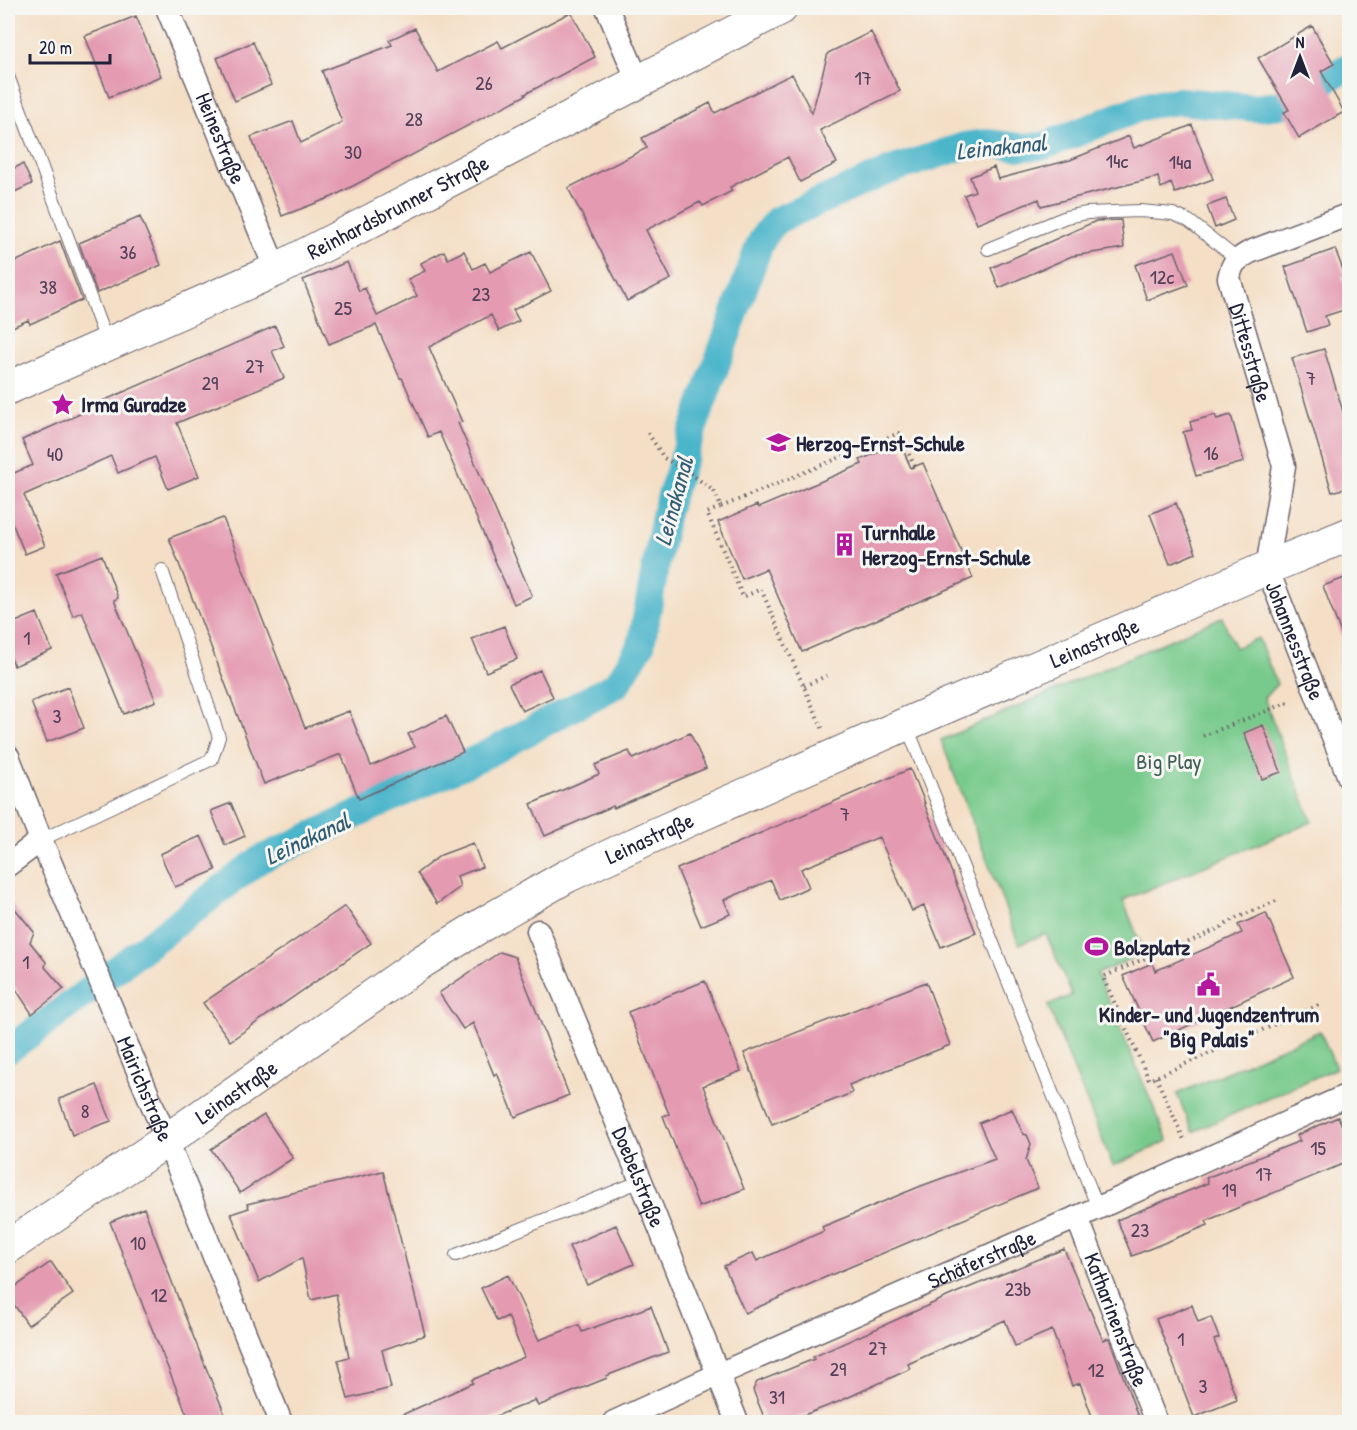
<svg xmlns="http://www.w3.org/2000/svg" width="1357" height="1430" viewBox="0 0 1357 1430" font-family="'Patrick Hand',sans-serif">
	<rect width="100%" height="100%" fill="#f6f6f2"/>
	<filter id="ink" filterUnits="userSpaceOnUse"><feTurbulence type="fractalNoise" baseFrequency=".0167" numOctaves="2"/><feDisplacementMap in="SourceGraphic" scale="12" xChannelSelector="R" yChannelSelector="G"/><feConvolveMatrix kernelMatrix="1 2 1 2 8 2 1 2 1" color-interpolation-filters="sRGB"/></filter>
	<filter id="wash" filterUnits="userSpaceOnUse"><feTurbulence type="fractalNoise" baseFrequency=".008" numOctaves="4" result="noise"/><feDisplacementMap in="SourceGraphic" scale="24" xChannelSelector="R" yChannelSelector="G"/><feGaussianBlur stdDeviation="1.35" result="paint"/><feColorMatrix in="noise" values="0 0 0 0 0 0 0 0 0 0 0 0 0 0 0 0 0 1.4 0 .05"/><feComposite in="paint" operator="in"/></filter>
	<g filter="url(#wash)">
		<rect width="100%" height="100%" fill="#f4dfc6"/>
		<path fill="#78ca8c" stroke="#4d7664" stroke-width="1.5" d="M 1222,617 L 1235,648 L 1258,638 L 1277,684 L 1264,698 L 1312,822 L 1123,900 L 1144,953 L 1097,974 L 1168,1141 L 1113,1166 L 1048,1006 L 1072,995 L 1046,934 L 1019,944 L 941,740 Z
			M 1320,1031 L 1336,1068 L 1193,1132 L 1177,1094 Z"/>
		<g fill="none" stroke-linecap="round" stroke-linejoin="round">
			<path stroke="#4cb5ca" stroke-width="28" d="M 8,1050 L 51,1019 L 259,860 L 489,753 L 617,684 L 641,645 L 666,511 L 691,435 L 759,246 L 766,233 L 777,220 L 891,170 L 964,146 L 987,143 L 1020,147 L 1044,146 L 1147,105 L 1179,101 L 1255,108 L 1280,105 L 1350,66"/>
		</g>
		<g id="blocks">
			<path fill="#e49ab1" d="M 571,12 L 595,57 L 525,94 L 526,95 L 332,197 L 282,216 L 251,137 L 293,121 L 301,143 L 342,122 L 322,71 L 392,45 L 389,40 L 415,28 L 438,72 L 498,41 L 502,48 Z
				M 136,16 L 161,76 L 109,97 L 85,36 Z
				M 1312,26 L 1334,64 L 1321,71 L 1344,112 L 1299,138 L 1284,112 L 1289,110 L 1258,58 Z
				M 871,32 L 900,91 L 820,130 L 837,163 L 800,182 L 788,157 L 730,187 L 732,191 L 703,206 L 700,202 L 646,230 L 671,279 L 627,301 L 568,188 L 647,148 L 642,138 L 710,103 L 715,113 L 792,74 L 812,113 L 828,53 Z
				M 253,42 L 271,85 L 235,101 L 217,58 Z
				M 1192,125 L 1213,179 L 1175,193 L 1171,183 L 1161,188 L 1158,177 L 1041,206 L 1039,199 L 977,224 L 964,195 L 975,191 L 970,177 L 994,167 L 998,179 L 1070,160 L 1129,136 L 1134,148 Z
				M 23,164 L 32,184 L 8,195 L 8,171 Z
				M 1226,199 L 1234,220 L 1215,228 L 1207,206 Z
				M 140,217 L 161,265 L 97,293 L 79,243 Z
				M 1121,220 L 1124,248 L 1072,256 L 999,288 L 991,268 L 1096,221 Z
				M 60,241 L 82,300 L 30,324 L 28,320 L 8,329 L 8,265 Z
				M 1335,249 L 1345,275 L 1342,276 L 1350,299 L 1350,308 L 1325,316 L 1328,325 L 1307,332 L 1285,267 Z
				M 444,251 L 448,259 L 464,251 L 473,269 L 485,263 L 490,272 L 531,252 L 551,291 L 513,310 L 519,321 L 499,331 L 491,315 L 429,347 L 462,422 L 458,423 L 532,596 L 514,604 L 439,432 L 428,437 L 402,378 L 400,378 L 376,325 L 329,344 L 303,280 L 347,262 L 359,291 L 365,288 L 377,316 L 417,296 L 408,279 L 425,271 L 421,263 Z
				M 1175,251 L 1188,285 L 1147,300 L 1135,265 Z
				M 275,326 L 284,346 L 272,351 L 284,378 L 177,423 L 199,476 L 168,489 L 155,457 L 118,473 L 111,456 L 24,495 L 45,546 L 25,554 L 8,513 L 8,458 L 14,473 L 33,465 L 22,440 L 91,409 L 89,407 Z
				M 1324,349 L 1350,435 L 1350,487 L 1332,492 L 1292,358 Z
				M 1215,415 L 1217,419 L 1231,415 L 1244,462 L 1196,476 L 1183,432 L 1192,430 L 1190,422 Z
				M 900,443 L 911,468 L 923,463 L 973,578 L 802,652 L 766,569 L 742,579 L 718,522 L 757,505 L 758,508 L 862,464 L 860,460 Z
				M 1176,503 L 1196,553 L 1170,564 L 1150,514 Z
				M 223,518 L 305,728 L 349,711 L 371,766 L 415,747 L 408,734 L 446,716 L 463,752 L 359,799 L 341,754 L 264,784 L 169,538 Z
				M 102,555 L 118,598 L 114,600 L 156,701 L 124,714 L 82,612 L 73,616 L 56,573 Z
				M 1350,576 L 1350,649 L 1347,649 L 1323,586 Z
				M 37,613 L 52,650 L 14,666 L 8,650 L 8,625 Z
				M 504,626 L 517,659 L 486,672 L 472,639 Z
				M 540,670 L 553,697 L 522,711 L 509,684 Z
				M 68,687 L 84,728 L 47,742 L 31,702 Z
				M 1263,725 L 1281,772 L 1262,779 L 1244,733 Z
				M 690,733 L 706,768 L 614,808 L 613,806 L 545,836 L 531,804 L 599,774 L 595,765 L 629,751 L 633,759 Z
				M 910,769 L 915,781 L 916,781 L 925,803 L 924,803 L 976,933 L 941,947 L 924,906 L 912,911 L 879,837 L 801,869 L 809,887 L 780,900 L 771,880 L 724,900 L 730,914 L 701,926 L 677,869 Z
				M 231,803 L 245,836 L 225,845 L 211,811 Z
				M 201,836 L 216,870 L 175,887 L 160,854 Z
				M 473,843 L 482,867 L 457,876 L 460,887 L 437,904 L 417,873 L 441,855 Z
				M 8,900 L 34,932 L 30,942 L 46,962 L 45,967 L 64,989 L 32,1014 L 8,977 Z
				M 345,906 L 371,943 L 230,1041 L 203,1003 Z
				M 1266,913 L 1294,977 L 1153,1042 L 1123,976 L 1152,963 L 1155,971 L 1242,933 L 1238,925 Z
				M 500,952 L 515,957 L 569,1095 L 515,1117 L 497,1073 L 494,1075 L 473,1023 L 463,1029 L 439,993 Z
				M 705,981 L 741,1071 L 703,1086 L 744,1189 L 699,1207 L 663,1116 L 669,1114 L 628,1012 Z
				M 926,982 L 950,1045 L 849,1085 L 852,1093 L 772,1124 L 744,1053 Z
				M 97,1085 L 111,1121 L 72,1135 L 59,1099 Z
				M 1012,1109 L 1023,1134 L 1027,1135 L 1031,1144 L 1026,1160 L 1038,1188 L 826,1277 L 745,1313 L 724,1266 L 753,1253 L 757,1261 L 824,1231 L 822,1227 L 921,1186 L 995,1159 L 979,1123 Z
				M 264,1115 L 293,1158 L 240,1193 L 211,1149 Z
				M 1338,1117 L 1350,1143 L 1350,1161 L 1206,1221 L 1208,1225 L 1132,1256 L 1117,1220 L 1208,1183 L 1206,1178 L 1300,1141 L 1297,1135 Z
				M 383,1171 L 425,1335 L 382,1350 L 391,1388 L 348,1399 L 338,1360 L 349,1357 L 336,1294 L 311,1300 L 302,1258 L 259,1282 L 231,1214 L 249,1208 L 247,1204 Z
				M 144,1208 L 183,1311 L 228,1422 L 190,1422 L 150,1324 L 110,1222 Z
				M 616,1225 L 634,1264 L 587,1285 L 569,1246 Z
				M 1064,1249 L 1103,1340 L 1109,1338 L 1140,1422 L 1094,1422 L 1080,1383 L 1072,1386 L 1052,1330 L 1015,1346 L 1005,1320 L 908,1364 L 910,1369 L 838,1402 L 786,1422 L 766,1422 L 753,1390 L 757,1382 L 814,1359 L 813,1357 L 958,1292 Z
				M 51,1262 L 73,1294 L 28,1325 L 8,1296 L 8,1292 Z
				M 508,1275 L 539,1340 L 579,1325 L 582,1332 L 651,1306 L 668,1352 L 606,1376 L 607,1378 L 538,1406 L 535,1400 L 482,1422 L 386,1422 L 473,1383 L 472,1380 L 524,1357 L 508,1316 L 497,1321 L 481,1288 Z
				M 1192,1305 L 1198,1322 L 1211,1317 L 1219,1338 L 1214,1340 L 1237,1400 L 1194,1417 L 1156,1319 Z"/>
		</g>
	</g>
	<g filter="url(#ink)">
		<use href="#blocks" fill-opacity="0" stroke="#6c646c" stroke-width="1.5"/>
		<g fill="none" stroke-linecap="round" stroke-linejoin="round">
			<defs>
				<path id="lane" d="M 8,76 L 107,343
					M 988,249 L 1066,217 L 1087,213 L 1140,211 L 1173,214 L 1189,221 L 1237,259
					M 906,724 L 1098,1208
					M 41,840 L 212,759 L 219,737 L 162,570
					M 456,1255 L 641,1181"/>
				<g id="street">
					<path id="s1" d="M 167,8 L 276,270"/>
					<path d="M 607,8 L 638,81"/>
					<path id="s2" d="M 1350,214 L 1250,252 C 1236,260 1232,262 1229,278 L 1284,466 L 1267,568 L 1350,780"/>
					<path id="s3" d="M 8,756 L 41,840 L 167,1140 L 281,1422"/>
					<path d="M 8,865 L 41,840"/>
					<path id="s4" d="M 538,931 L 641,1181 L 737,1422"/>
					<path id="s5" d="M 1077,1217 L 1156,1422"/>
					<path id="s6" d="M 614,1422 L 719,1374 L 1098,1208 L 1350,1094"/>
				</g>
				<g id="secondary">
					<path id="s7" d="M 8,388 L 276,270 L 781,8"/>
					<path id="s8" d="M 8,1247 L 167,1140 L 423,961 L 490,920 L 567,876 L 659,833 L 906,724 L 1267,568 L 1350,534"/>
				</g>
			</defs>
			<use href="#lane" stroke="#6c646c" stroke-width="14"/>
			<use href="#street" stroke="#6c646c" stroke-width="25"/>
			<use href="#secondary" stroke="#6c646c" stroke-width="35"/>
			<path stroke="#6c646c" stroke-width="4" stroke-dasharray="1.5 4.5" stroke-linecap="butt" d="M 648,433 L 664,458 L 690,473 L 714,491 L 721,507 L 707,513 L 743,597 L 761,589 L 822,728
				M 721,507 L 899,433 L 915,467
				M 804,686 L 828,675
				M 1203,736 L 1292,701
				M 1276,901 L 1232,920 L 1222,927 L 1162,954 L 1150,956 L 1103,977 L 1149,1080 L 1321,1004
				M 1156,1077 L 1185,1142"/>
			<use href="#lane" stroke="#fff" stroke-width="12"/>
			<use href="#street" stroke="#fff" stroke-width="22"/>
			<use href="#secondary" stroke="#fff" stroke-width="33"/>
		</g>
	</g>
	<defs>
		<symbol id="sight-bare" viewBox="-9 -9 18 18"><path d="M0-6L1.8-2.2L6-1.7L2.9 1.2L3.7 5.4L0 3.3L-3.7 5.4L-2.9 1.2L-6-1.7L-1.8-2.2Z" fill="#b5179e" stroke="#f6f6f2" stroke-width="2.5" paint-order="stroke"/></symbol>
		<symbol id="school-bare" viewBox="-9 -9 18 18"><path d="M0-5L7-2L0 1L-7-2ZM-4 1L0 2.5L4 1V4Q0 6-4 4Z" fill="#b5179e" stroke="#f6f6f2" stroke-width="2.5" paint-order="stroke"/></symbol>
		<symbol id="building-bare" viewBox="-9 -9 18 18"><path d="M-4-6H4V6H1V3H-1V6H-4ZM-2.5-4.3h1.7v1.8h-1.7ZM.8-4.3h1.7v1.8H.8ZM-2.5-1h1.7V.8h-1.7ZM.8-1h1.7V.8H.8Z" fill="#b5179e" stroke="#f6f6f2" stroke-width="2.5" paint-order="stroke"/></symbol>
		<symbol id="stadium-bare" viewBox="-9 -9 18 18"><path d="M0-5a6.5 5 0 1 0 0 10a6.5 5 0 1 0 0-10ZM-3.5-1.8h7v3.6h-7Z" fill="#b5179e" stroke="#f6f6f2" stroke-width="2.5" paint-order="stroke"/></symbol>
		<symbol id="civic-bare" viewBox="-9 -9 18 18"><path d="M-.6-6.5H3V-4.5H.6V-3L4-1V1h2V6H-6V1h2V-1L-.6-3ZM-1.2 2.5V6h2.4V2.5Z" fill="#b5179e" stroke="#f6f6f2" stroke-width="2.5" paint-order="stroke"/></symbol>
	</defs>
	<g fill-rule="evenodd">
		<use href="#sight-bare" x="46" y="388" width="33" height="33"/>
		<use href="#school-bare" x="762" y="426" width="33" height="33"/>
		<use href="#building-bare" x="828" y="528" width="33" height="33"/>
		<use href="#stadium-bare" x="1080" y="930" width="33" height="33"/>
		<use href="#civic-bare" x="1192" y="968" width="33" height="33"/>
	</g>
	<g text-anchor="middle" dominant-baseline="central" stroke-width="6" stroke-linejoin="round" paint-order="stroke">
		<g font-size="20" fill="#524058">
			<text x="863" y="77">17</text>
			<text x="484" y="82">26</text>
			<text x="414" y="118">28</text>
			<text x="353" y="151">30</text>
			<text x="1117" y="160">14c</text>
			<text x="1180" y="161">14a</text>
			<text x="128" y="251">36</text>
			<text x="1162" y="276">12c</text>
			<text x="48" y="286">38</text>
			<text x="481" y="293">23</text>
			<text x="343" y="307">25</text>
			<text x="255" y="365">27</text>
			<text x="1311" y="377">7</text>
			<text x="210" y="382">29</text>
			<text x="1211" y="452">16</text>
			<text x="55" y="453">40</text>
			<text x="27" y="637">1</text>
			<text x="57" y="715">3</text>
			<text x="845" y="813">7</text>
			<text x="26" y="961">1</text>
			<text x="85" y="1110">8</text>
			<text x="1318" y="1147">15</text>
			<text x="1264" y="1173">17</text>
			<text x="1229" y="1189">19</text>
			<text x="1140" y="1229">23</text>
			<text x="138" y="1242">10</text>
			<text x="1018" y="1288">23b</text>
			<text x="159" y="1294">12</text>
			<text x="1181" y="1338">1</text>
			<text x="878" y="1347">27</text>
			<text x="838" y="1368">29</text>
			<text x="1096" y="1369">12</text>
			<text x="1203" y="1385">3</text>
			<text x="777" y="1396">31</text>
		</g>
		<g font-size="22" fill="#22223b" stroke="#f6f6f2">
			<text stroke="none"><textPath href="#s1" startOffset="141">Heinestraße</textPath></text>
			<text stroke="none"><textPath href="#s7" startOffset="430">Reinhardsbrunner Straße</textPath></text>
			<text stroke="none"><textPath href="#s2" startOffset="220">Dittesstraße</textPath></text>
			<text stroke="none"><textPath href="#s2" startOffset="519">Johannesstraße</textPath></text>
			<text stroke="none"><textPath href="#s8" startOffset="1248">Leinastraße</textPath></text>
			<text stroke="none"><textPath href="#s8" startOffset="762">Leinastraße</textPath></text>
			<text stroke="none"><textPath href="#s3" startOffset="360">Mairichstraße</textPath></text>
			<text stroke="none"><textPath href="#s8" startOffset="276">Leinastraße</textPath></text>
			<text stroke="none"><textPath href="#s4" startOffset="266">Doebelstraße</textPath></text>
			<text stroke="none"><textPath href="#s6" startOffset="402">Schäferstraße</textPath></text>
			<text stroke="none"><textPath href="#s5" startOffset="110">Katharinenstraße</textPath></text>
		</g>
		<g font-size="22" font-weight="bold" fill="#22223b" stroke="#f6f6f2" text-anchor="start">
			<text x="81" y="404">Irma Guradze</text>
			<text x="796" y="443">Herzog-Ernst-Schule</text>
			<text x="862" y="532">Turnhalle<tspan x="862" dy="25">Herzog-Ernst-Schule</tspan></text>
			<text x="1114" y="947">Bolzplatz</text>
			<text x="1209" y="1014" text-anchor="middle">Kinder- und Jugendzentrum<tspan x="1209" dy="25">"Big Palais"</tspan></text>
		</g>
		<g font-size="22" fill="#405d57" stroke="#f6f6f2">
			<text x="1169" y="761">Big Play</text>
		</g>
		<g font-size="24" font-style="italic" fill="#335d74" stroke="#f6f6f2">
			<text transform="translate(1001 146) rotate(-6)">Leinakanal</text>
			<text transform="translate(673 501) rotate(-75)">Leinakanal</text>
			<text transform="translate(307 838) rotate(-25)">Leinakanal</text>
		</g>
	</g>
	<rect width="1357" height="1430" fill="none" stroke="#f6f6f2" stroke-width="30"/>
	<g transform="translate(1300 57)" stroke="#f6f6f2" stroke-width="4.5" paint-order="stroke">
	<path d="M0-4.5L10 22L0 15L-10 22Z" fill="#22223b"/>
	<text y="-9" font-size="16" font-weight="bold" text-anchor="middle" fill="#22223b">N</text>
	</g>
	<path d="M30 54v9h80v-9" fill="none" stroke="#22223b" stroke-width="3"/>
	<text x="39" y="54" font-size="18" fill="#22223b" stroke="#f6f6f2" stroke-width="4.5" paint-order="stroke">20 m</text>
</svg>
